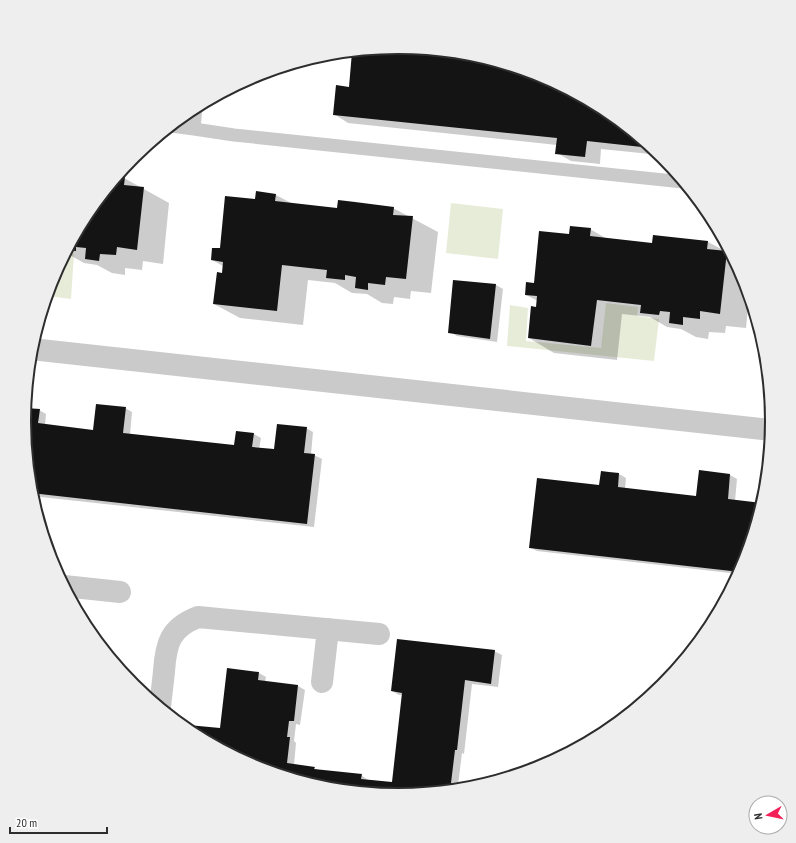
<svg xmlns="http://www.w3.org/2000/svg" width="796" height="843" viewBox="0 0 796 843" font-family="'PT Sans Narrow',sans-serif">
	<rect width="100%" height="100%" fill="#fff"/>
	<path fill="#e7ecd9" d="M 451,203 L 503,209 L 498,259 L 446,253 Z
		M 66,253 L 74,254 L 71,299 L 47,296 L 53,278 Z
		M 606,303 L 638,307 L 637,316 L 659,319 L 654,361 L 507,346 L 510,305 L 528,308 L 526,341 L 601,348 Z"/>
	<path fill="#0003" d="M 398,48 L 471,55 L 541,76 L 606,111 L 660,155 L 601,149 L 600,164 L 571,161 L 557,153 L 557,145 L 348,123 L 334,114 L 349,88 L 353,52 Z
		M 117,177 L 124,178 L 169,203 L 163,264 L 143,261 L 142,270 L 125,268 L 125,275 L 112,273 L 97,265 L 84,263 L 66,253 L 87,214 Z
		M 257,192 L 276,195 L 293,204 L 338,209 L 393,208 L 438,232 L 431,293 L 411,291 L 410,299 L 394,297 L 393,304 L 382,303 L 367,294 L 352,293 L 335,283 L 308,280 L 303,325 L 240,318 L 214,304 L 223,274 L 223,266 L 212,260 L 256,200 Z
		M 590,229 L 607,239 L 653,244 L 708,242 L 731,254 L 744,279 L 749,297 L 746,328 L 726,326 L 725,333 L 709,332 L 708,339 L 696,337 L 681,329 L 667,327 L 650,317 L 622,314 L 617,360 L 554,353 L 529,338 L 537,308 L 538,301 L 526,295 L 570,235 Z
		M 496,285 L 503,289 L 497,342 L 457,336 L 450,332 Z
		M 125,408 L 132,412 L 130,435 L 235,446 L 254,434 L 261,438 L 259,449 L 275,450 L 306,428 L 313,432 L 311,455 L 314,455 L 322,459 L 314,527 L 32,496 L 24,421 L 25,409 L 39,410 L 46,414 L 45,425 L 94,431 Z
		M 619,474 L 626,478 L 625,489 L 697,497 L 730,475 L 737,479 L 735,501 L 762,504 L 743,565 L 739,574 L 537,551 L 530,547 L 600,486 Z
		M 494,651 L 502,655 L 498,687 L 472,684 L 464,754 L 462,753 L 458,785 L 475,787 L 471,788 L 398,795 L 325,788 L 255,767 L 188,731 L 189,726 L 221,730 L 259,673 L 266,677 L 265,682 L 298,686 L 305,690 L 300,725 L 296,724 L 294,741 L 296,743 L 294,765 L 314,768 L 320,771 L 361,775 L 368,780 L 393,783 L 403,695 L 399,695 L 392,691 Z"/>
	<path fill="#141414" d="M 398,48 L 471,55 L 541,76 L 606,111 L 651,148 L 587,141 L 585,157 L 555,154 L 557,138 L 333,115 L 336,85 L 349,87 L 352,52 Z
		M 118,176 L 125,177 L 124,185 L 144,187 L 137,250 L 117,247 L 116,255 L 100,254 L 99,261 L 85,259 L 86,248 L 76,247 L 76,251 L 68,250 L 87,214 Z
		M 256,191 L 276,194 L 275,201 L 337,208 L 338,200 L 355,202 L 394,207 L 393,215 L 413,216 L 406,279 L 386,277 L 385,285 L 368,283 L 368,290 L 355,288 L 356,277 L 345,275 L 345,280 L 326,278 L 327,270 L 282,265 L 277,311 L 213,304 L 217,272 L 222,273 L 223,262 L 211,260 L 212,248 L 220,248 L 225,196 L 255,199 Z
		M 570,226 L 591,228 L 590,236 L 652,243 L 653,235 L 708,241 L 707,249 L 727,251 L 720,314 L 700,311 L 700,319 L 683,317 L 683,325 L 669,323 L 670,312 L 660,311 L 659,315 L 640,313 L 641,305 L 597,300 L 591,346 L 528,338 L 531,306 L 536,307 L 537,296 L 525,295 L 526,282 L 534,283 L 539,231 L 569,234 Z
		M 453,280 L 496,284 L 490,339 L 448,333 Z
		M 96,404 L 126,407 L 123,433 L 234,445 L 236,431 L 254,433 L 252,447 L 274,449 L 277,424 L 307,427 L 304,453 L 315,454 L 307,524 L 31,493 L 24,421 L 25,408 L 40,409 L 38,423 L 93,430 Z
		M 699,470 L 730,474 L 728,499 L 762,503 L 743,565 L 740,572 L 529,548 L 537,478 L 599,485 L 601,471 L 609,472 L 619,473 L 618,487 L 696,496 Z
		M 397,639 L 495,650 L 491,684 L 465,680 L 457,750 L 455,750 L 451,783 L 477,786 L 471,788 L 398,795 L 325,788 L 255,767 L 187,730 L 188,725 L 220,728 L 227,668 L 259,672 L 258,680 L 298,685 L 294,721 L 289,721 L 287,737 L 290,737 L 287,763 L 315,767 L 314,769 L 362,774 L 361,779 L 392,782 L 402,693 L 391,691 Z"/>
	<g fill="none" stroke-linecap="round" stroke-linejoin="round">
		<path stroke="#cacaca" stroke-width="13" d="M 171,126 L 194,129 L 196,107
			M 194,129 L 234,135 L 683,182"/>
		<path stroke="#cacaca" stroke-width="22" d="M 31,349 L 771,430
			M 64,586 L 120,592
			M 322,682 L 328,629
			M 160,708 C 161,695 163,683 164,671 C 166,643 170,628 198,617 L 379,634"/>
	</g>
	<path d="M0 0H796V843H0ZM31 421a367 367 0 1 1 734 0a367 367 0 1 1-734 0Z" fill="#eee" fill-rule="evenodd"/>
	<path fill="none" stroke="#2d2d2d" stroke-width="2" d="M31 421a367 367 0 1 1 734 0a367 367 0 1 1-734 0Z"/>
	<g transform="translate(768 815) rotate(261)"><circle r="19" fill="#ffffff" stroke="#ababab"/>
	<path d="M0-3L7 15L0 10L-7 15Z" fill="#f22158"/>
	<text y="-6" font-size="11" font-weight="bold" text-anchor="middle" fill="#2d2d2d">N</text>
	</g>
	<path d="M10 827v6h97v-6" fill="none" stroke="#2d2d2d" stroke-width="2"/>
	<text x="16" y="827" font-size="12" fill="#2d2d2d" stroke="#ffffff" stroke-width="3" paint-order="stroke">20 m</text>
</svg>
